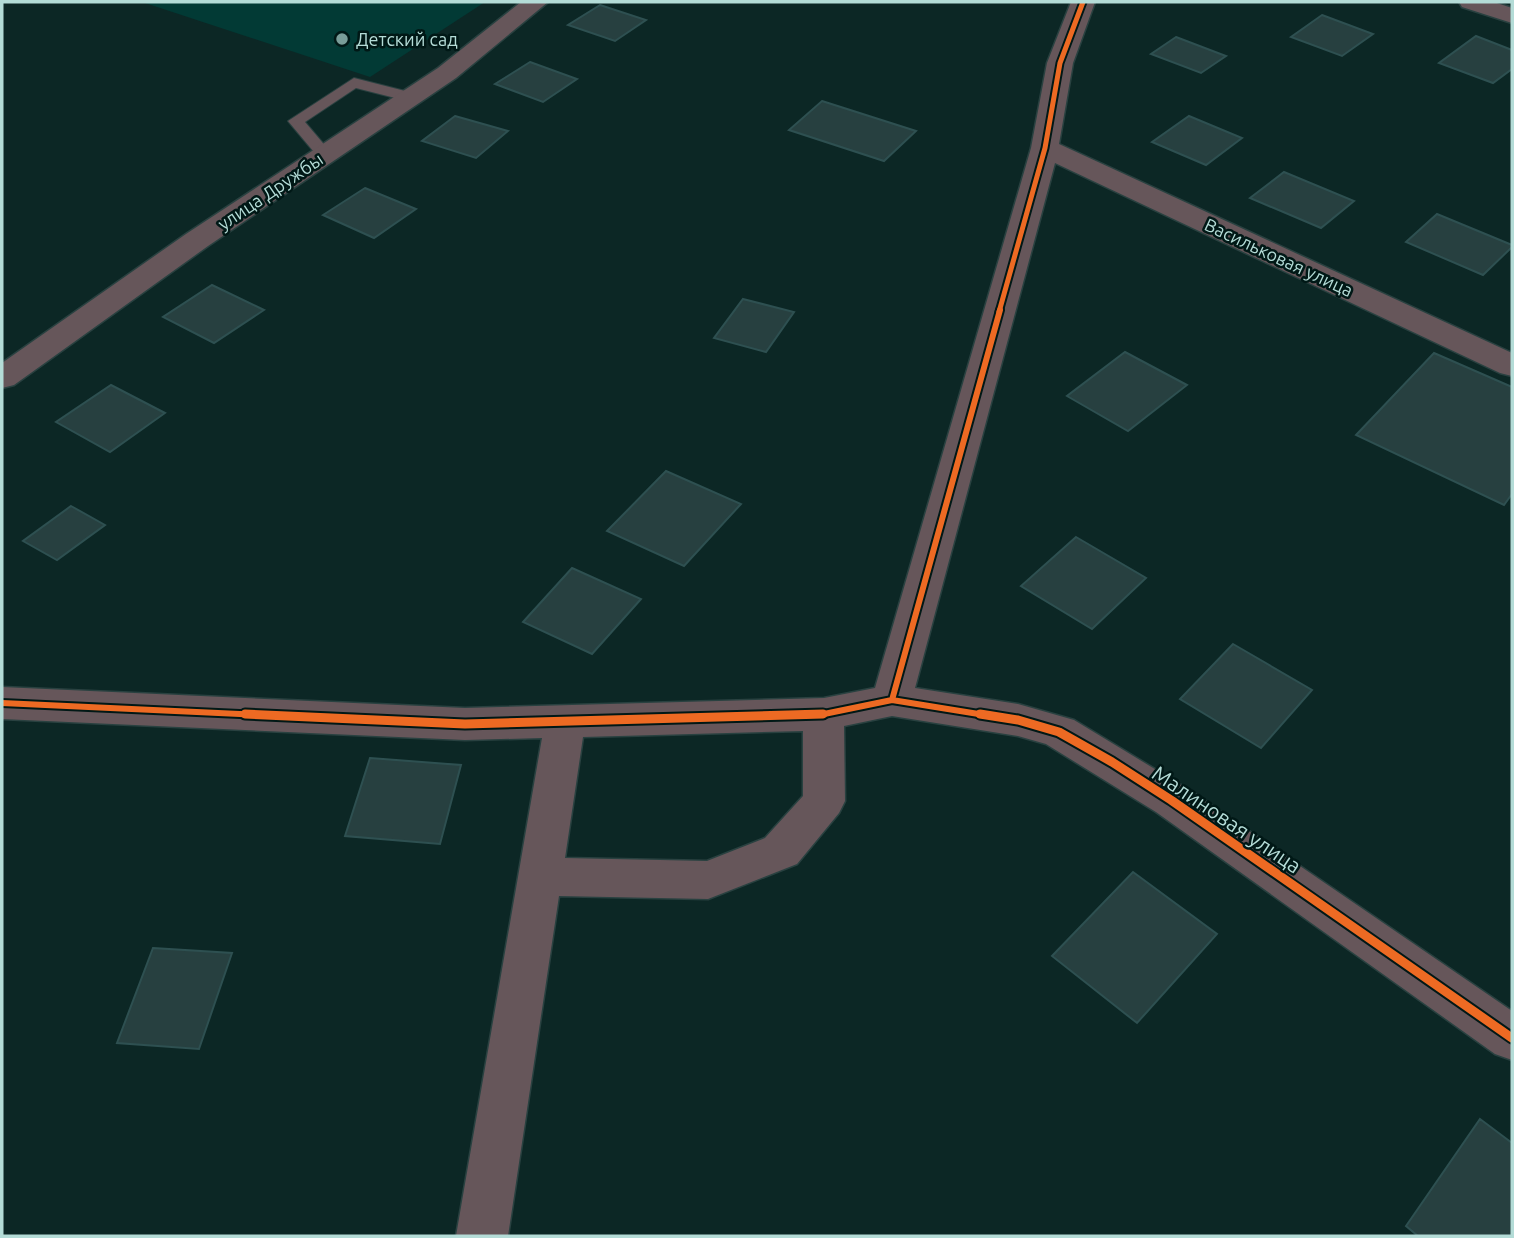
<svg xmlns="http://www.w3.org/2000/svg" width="1514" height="1238" viewBox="0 0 1514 1238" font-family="Ubuntu,sans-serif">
	<rect width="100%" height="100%" fill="#0c2725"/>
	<path fill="#023a35" d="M 142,2 L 485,2 L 370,77 Z"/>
	<path fill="#274040" stroke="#2e5051" stroke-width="2" d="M 600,5 L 646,20 L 615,41 L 568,25 Z
		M 1322,15 L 1373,34 L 1342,56 L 1291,37 Z
		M 1476,36 L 1512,50 L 1512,69 L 1493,83 L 1439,63 Z
		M 1176,37 L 1226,56 L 1201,73 L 1151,54 Z
		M 530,62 L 577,79 L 543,102 L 495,84 Z
		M 822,101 L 916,131 L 884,161 L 789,130 Z
		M 455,116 L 508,131 L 476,158 L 422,141 Z
		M 1189,116 L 1242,138 L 1206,165 L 1152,142 Z
		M 1284,172 L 1354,201 L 1321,228 L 1250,198 Z
		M 365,188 L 416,209 L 374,238 L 323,215 Z
		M 1437,214 L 1512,245 L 1512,247 L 1483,275 L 1406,242 Z
		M 212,285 L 264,310 L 214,343 L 163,317 Z
		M 743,299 L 794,312 L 766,352 L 714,338 Z
		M 1125,352 L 1187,385 L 1128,431 L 1067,396 Z
		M 1434,353 L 1512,387 L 1512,494 L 1504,505 L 1356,435 Z
		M 111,385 L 165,413 L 110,452 L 56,422 Z
		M 666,471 L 741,504 L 684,566 L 607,531 Z
		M 71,506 L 105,525 L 57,560 L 23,541 Z
		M 1076,537 L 1146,578 L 1092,629 L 1021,586 Z
		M 572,568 L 641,599 L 592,654 L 523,622 Z
		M 1233,644 L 1312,690 L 1261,748 L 1180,699 Z
		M 370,758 L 461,765 L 440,844 L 345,836 Z
		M 1133,872 L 1217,934 L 1137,1023 L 1052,956 Z
		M 153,948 L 232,953 L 199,1049 L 117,1043 Z
		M 1480,1119 L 1512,1143 L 1512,1236 L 1418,1236 L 1406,1226 Z"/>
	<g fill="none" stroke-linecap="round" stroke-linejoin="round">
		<defs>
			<path id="lane" d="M 354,78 L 417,94 L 419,97 L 411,102 L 356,88 L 305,122 L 333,155 L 331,158 L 319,158 L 288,121 Z"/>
			<path id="street" d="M 521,2 L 548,2 L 456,78 L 208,246 L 14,385 L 2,388 L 2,363 L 186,234 L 438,68 Z
				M 1071,2 L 1095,2 L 1073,63 L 1059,144 L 1512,353 L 1512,376 L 1500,373 L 1055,163 L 915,688 L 1018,704 L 1074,720 L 1186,788 L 1512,1011 L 1512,1060 L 1495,1054 L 1156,812 L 1046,744 L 1018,736 L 892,716 L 844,726 L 845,801 L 839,813 L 797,864 L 708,899 L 559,896 L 508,1236 L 456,1236 L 542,738 L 465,740 L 2,719 L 2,687 L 465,708 L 824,698 L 875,688 L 1031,148 L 1047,63 ZM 803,731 L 803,796 L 765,838 L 707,861 L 565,858 L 583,737 Z
				M 1459,2 L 1494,2 L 1512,8 L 1512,23 L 1462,7 Z"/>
		</defs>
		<use href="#lane" stroke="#294140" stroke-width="2"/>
		<use href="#street" stroke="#294140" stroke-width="3"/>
		<use href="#lane" fill="#66565a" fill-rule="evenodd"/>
		<use href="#street" fill="#66565a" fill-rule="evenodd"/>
		<defs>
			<path id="cycleway-far2" d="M 999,312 L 1045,148 L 1060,63 L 1083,2"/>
			<path id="cycleway-far1" d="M 892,700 L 991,716
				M 2,703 L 284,716
				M 760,716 L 824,714 L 892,700 L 1000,310"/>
			<path id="cycleway" d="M 245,714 L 465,724 L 823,714
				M 980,714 L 1018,720 L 1059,732 L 1112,762 L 1171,800 L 1512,1038"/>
		</defs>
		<use href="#cycleway-far2" stroke="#001816" stroke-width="9"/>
		<use href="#cycleway-far1" stroke="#001816" stroke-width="10"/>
		<use href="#cycleway" stroke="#001816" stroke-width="13"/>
		<use href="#cycleway-far2" stroke="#ed6a23" stroke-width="5"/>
		<use href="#cycleway-far1" stroke="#ed6a23" stroke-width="6"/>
		<use href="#cycleway" stroke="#ed6a23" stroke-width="9"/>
	</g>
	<circle fill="#799d99" stroke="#001816" stroke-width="2.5" cx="342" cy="39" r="7"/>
	<g text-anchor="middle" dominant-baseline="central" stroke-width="5" stroke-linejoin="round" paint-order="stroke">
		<g font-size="18" fill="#b4dcd7" stroke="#001816" text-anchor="start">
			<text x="356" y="39">Детский сад</text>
		</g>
		<g font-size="18" fill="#b4dcd7" stroke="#001816">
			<text transform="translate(270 191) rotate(-34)">улица Дружбы</text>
			<text transform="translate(1279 257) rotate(25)">Васильковая улица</text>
		</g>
		<g font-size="21" fill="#b4dcd7" stroke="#001816">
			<text transform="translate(1227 819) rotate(34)">Малиновая улица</text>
		</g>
	</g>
	<rect width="1514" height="1238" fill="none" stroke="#b4dcd7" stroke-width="7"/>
</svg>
